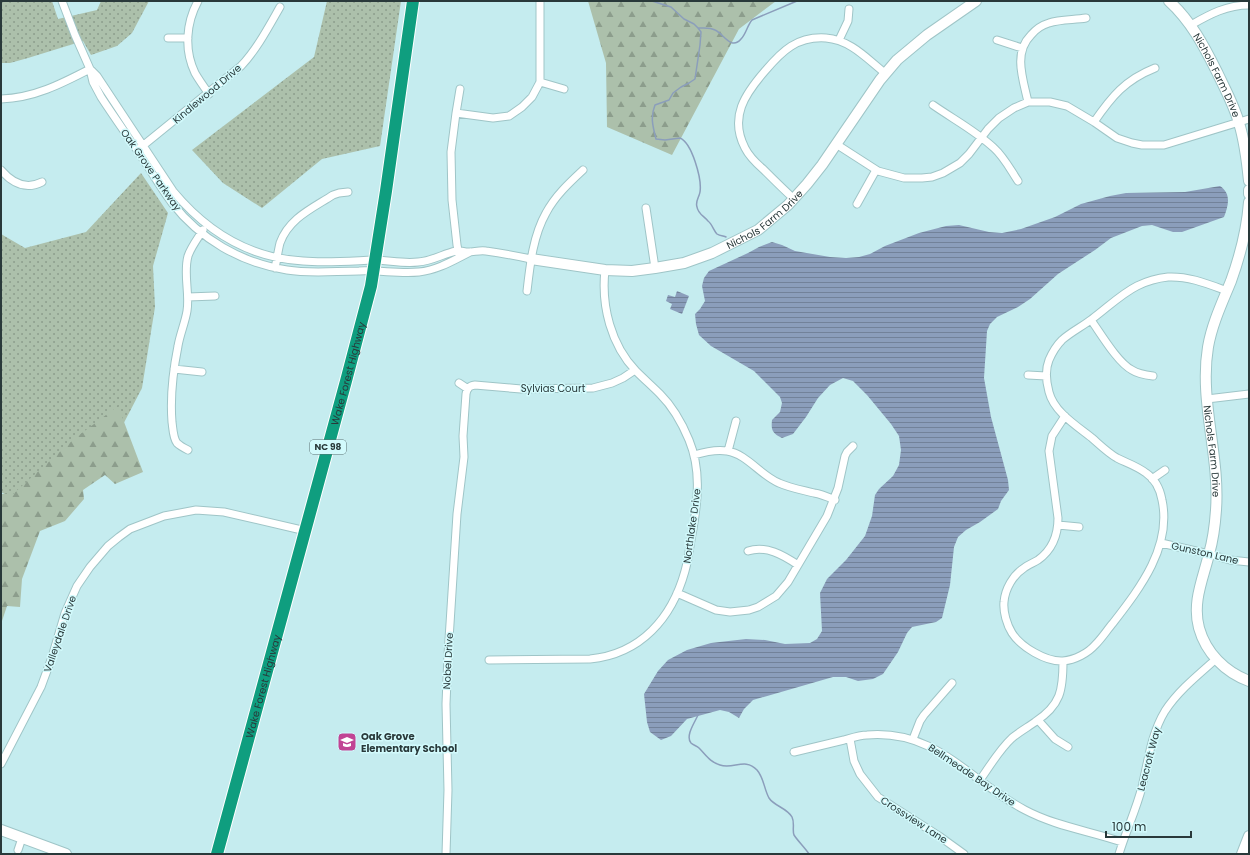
<svg xmlns="http://www.w3.org/2000/svg" width="1250" height="855" viewBox="0 0 1250 855" font-family="Poppins,sans-serif">
	<defs>
		<pattern id="grass-dots" width="8" height="8" patternUnits="userSpaceOnUse"><rect width="8" height="8" fill="#acc0ab"/><path d="M2 2h.1M6 6h.1" fill="none" stroke="#8c9d8c" stroke-width="1.8" stroke-linecap="round"/></pattern>
		<pattern id="forest-firs" width="22" height="20" patternUnits="userSpaceOnUse"><rect width="22" height="20" fill="#acc0ab"/><path d="M5 1l3.5 6h-7zM16 11l3.5 6h-7z" fill="#8c9d8c"/></pattern>
		<pattern id="water-rules" width="6" height="5" patternUnits="userSpaceOnUse"><rect width="6" height="5" fill="#8b9ebb"/><path d="M0 2.5h6" fill="none" stroke="#728299"/></pattern>
	</defs>
	<rect width="100%" height="100%" fill="#c5ecef"/>
	<path fill="url(#grass-dots)" d="M 1,1 L 52,1 L 58,19 L 97,10 L 101,1 L 149,1 L 132,33 L 117,46 L 91,55 L 83,41 L 28,58 L 10,63 L 1,63 Z
		M 327,1 L 401,1 L 380,146 L 322,159 L 262,208 L 223,183 L 192,150 L 314,57 Z
		M 141,173 L 168,213 L 153,266 L 155,307 L 142,388 L 115,440 L 54,523 L 1,492 L 1,234 L 25,248 L 86,232 Z"/>
	<path fill="url(#forest-firs)" d="M 588,1 L 776,1 L 739,29 L 672,155 L 607,127 L 606,63 Z
		M 118,406 L 143,472 L 115,484 L 105,475 L 83,490 L 84,499 L 65,521 L 40,531 L 22,579 L 20,607 L 7,606 L 1,624 L 1,494 L 13,494 L 74,439 Z"/>
	<path fill="url(#water-rules)" d="M 1220,186 C 1232,194 1228,206 1224,217 L 1182,232 L 1173,232 L 1152,225 L 1142,226 L 1111,238 L 1095,250 L 1058,274 L 1030,299 L 1018,307 L 997,317 L 990,324 L 987,331 L 984,378 L 991,417 L 1008,480 L 1009,490 L 1001,501 L 998,509 L 980,522 L 966,530 L 958,537 L 954,547 L 950,585 L 942,618 L 936,622 L 912,627 L 907,633 L 898,652 L 883,674 L 873,679 L 858,681 L 846,677 L 833,677 L 753,700 L 744,709 L 739,718 L 729,712 L 720,710 L 687,719 L 671,736 L 661,740 L 650,732 L 647,722 L 644,694 L 658,671 L 668,660 L 687,650 L 711,643 L 746,639 L 765,640 L 785,644 L 810,643 L 817,639 L 822,631 L 820,593 L 827,579 L 846,560 L 865,536 L 872,516 L 875,495 L 879,489 L 893,476 L 899,465 L 901,450 L 899,436 L 891,424 L 867,395 L 853,381 L 843,378 L 830,385 L 818,398 L 806,417 L 793,434 L 782,438 C 772,433 771,430 772,420 L 780,412 L 782,403 L 780,397 L 754,371 L 711,346 L 699,335 L 696,324 L 695,314 L 700,309 L 705,301 L 702,286 L 704,278 L 709,271 L 748,253 L 759,247 L 772,242 L 782,245 L 795,251 L 830,257 L 846,258 L 859,257 L 870,254 L 885,246 L 919,233 L 946,226 L 959,225 L 989,232 L 1002,233 L 1021,229 L 1055,217 L 1081,204 L 1110,196 L 1126,193 L 1185,192 Z
		M 677,291 L 689,296 L 682,314 L 670,309 L 672,304 L 666,301 L 668,295 L 675,297 Z"/>
	<g fill="none" stroke-linecap="round" stroke-linejoin="round">
		<path stroke="#8b9ebb" stroke-width="1.5" d="M 652,1 L 671,7 L 684,19 L 694,24 L 698,28 L 701,32 L 700,45 L 695,79 L 689,83 L 681,87 L 673,93 L 669,100 L 655,105 C 650,117 653,127 656,139 L 665,140 L 680,138 C 692,143 702,179 700,192 C 699,198 695,201 697,207 C 698,214 704,216 708,221 C 712,224 714,231 717,234 C 720,236 724,236 726,237
			M 698,28 C 704,28 710,27 715,30 C 723,33 731,51 741,39 C 746,34 747,26 752,20 L 797,1
			M 698,715 C 695,722 685,736 691,743 C 693,745 697,746 699,748 C 706,755 710,762 720,765 C 733,770 745,757 757,770 C 764,778 764,789 769,798 C 774,806 787,808 792,817 C 795,823 792,830 794,835 C 797,840 806,849 809,854"/>
		<defs>
			<path id="street" d="M 62,1 L 75,35 L 90,69 L 93,82 L 101,97 C 116,120 132,142 147,165 C 155,178 163,191 172,203 C 200,239 241,263 287,270 C 311,274 335,271 359,271 C 379,270 400,274 419,272 C 438,270 454,260 470,252
				M 198,1 C 186,23 184,50 195,73 C 199,80 204,87 209,94
				M 1191,25 C 1210,14 1227,5 1249,5
				M 168,38 L 188,38
				M 839,40 L 848,21 L 849,9
				M 997,40 L 1022,48
				M 90,69 L 97,76 L 173,191 C 207,232 249,258 303,261 C 326,263 350,261 373,260 C 388,260 403,264 418,262 C 432,261 443,254 456,251 C 460,250 464,252 468,252 C 474,252 480,250 486,251 C 501,253 517,256 531,259
				M 540,82 L 564,89
				M 1,99 C 34,98 61,84 90,69
				M 1028,102 C 1023,79 1013,53 1031,35 C 1036,29 1042,25 1049,23 C 1060,19 1074,20 1086,18
				M 933,105 C 953,119 976,131 994,148 C 1004,157 1010,169 1018,181
				M 456,113 L 493,118 L 509,116 L 522,107 L 532,97 L 540,82 L 540,1
				M 1094,122 C 1112,96 1125,80 1155,68
				M 836,144 L 878,171 L 904,178 L 922,178 L 932,177 L 943,173 L 960,163 L 969,154 L 988,129 L 999,118 L 1014,108 L 1028,102 L 1050,102 L 1067,106 L 1094,122 L 1117,138 L 1132,143 L 1142,145 L 1164,145 L 1249,119
				M 140,148 L 241,66 C 257,49 268,28 280,7
				M 1,170 C 12,183 26,190 42,182
				M 794,199 C 783,189 773,179 763,169 C 756,163 749,156 745,148 C 729,117 745,94 765,71 C 782,51 797,36 826,38 C 851,40 867,59 885,73
				M 857,204 L 876,170
				M 646,208 L 655,268
				M 459,255 L 457,245 L 452,200 L 451,152 L 456,113 L 460,89
				M 275,268 C 277,259 278,251 280,243 C 289,218 313,208 333,195 L 339,193 L 348,192
				M 527,291 C 530,265 533,236 546,213 C 555,196 569,183 583,170
				M 188,297 L 215,296
				M 1091,320 C 1101,334 1118,363 1132,370 C 1138,374 1145,375 1153,376
				M 174,369 L 202,372
				M 1028,375 L 1046,376
				M 459,383 L 468,389
				M 1207,399 L 1249,394
				M 1065,416 L 1052,436 L 1049,451 L 1058,518 C 1058,535 1052,550 1038,560 C 1033,563 1028,565 1024,568 C 1013,575 1005,589 1004,602 C 1003,612 1007,625 1012,633 C 1021,647 1046,662 1063,661 C 1075,660 1088,653 1095,645 C 1102,638 1107,630 1113,623 C 1140,588 1172,547 1162,500 C 1160,489 1155,479 1146,473 C 1137,466 1127,463 1117,458 C 1108,453 1100,445 1092,438 C 1077,426 1054,412 1049,392 C 1046,381 1045,370 1049,360 C 1052,353 1057,345 1062,340 C 1071,332 1083,326 1092,319 C 1107,308 1121,294 1137,286 C 1147,281 1158,278 1168,277 C 1189,276 1208,284 1227,291
				M 188,450 C 184,448 180,446 177,443 C 173,438 173,429 172,422 C 170,397 173,371 178,346 C 180,334 185,323 187,311 C 190,293 183,274 188,256 C 191,247 198,238 203,230
				M 728,451 L 736,421
				M 694,455 C 704,452 716,449 727,451 C 747,454 760,475 779,483 C 790,488 802,490 814,493 C 821,494 828,497 835,500
				M 1152,479 L 1165,470
				M 1058,525 L 1079,527
				M 1161,543 L 1209,554 L 1230,560 L 1249,562
				M 748,551 C 766,545 783,555 798,565
				M 677,593 L 716,610 L 730,612 L 749,610 L 758,607 L 776,596 L 788,582 L 827,516 L 838,488 L 845,456 L 847,452 L 853,446
				M 489,660 L 590,659 C 641,654 672,618 685,571 C 689,557 690,543 693,529 C 698,499 701,469 689,440 C 682,423 673,407 660,394 C 652,386 644,379 636,371 C 611,345 601,306 605,270
				M 1038,720 L 1055,739 L 1068,747
				M 850,739 L 854,761 L 860,774 L 878,797 L 939,836 L 964,854
				M 913,739 L 920,721 L 924,715 L 952,683
				M 794,752 C 810,748 827,744 844,740 C 851,738 860,735 867,735 C 937,729 969,781 1025,810 C 1055,826 1090,831 1122,842
				M 1,764 L 41,687 L 52,657 L 65,613 L 77,586 L 90,567 L 108,546 L 119,537 L 130,529 L 164,516 L 196,510 L 224,512 L 306,531
				M 980,780 C 990,766 999,750 1012,738 C 1019,732 1028,727 1035,722 C 1061,705 1063,690 1063,661
				M 18,850 L 22,838
				M 446,854 L 448,790 L 446,704 L 448,655 L 457,514 L 464,457 L 463,436 L 466,394 C 467,388 469,386 475,385 L 521,389 L 593,388 L 612,383 L 623,378 L 635,370
				M 1119,854 C 1126,831 1136,810 1142,787 C 1148,762 1151,734 1165,711 C 1178,691 1198,675 1216,659"/>
			<g id="secondary">
				<path id="s1" d="M 1169,1 C 1191,21 1204,46 1217,72 C 1225,89 1234,105 1239,123 C 1245,142 1247,161 1249,181"/>
				<path d="M 1249,190 L 1249,194"/>
				<path id="s2" d="M 1249,202 C 1247,229 1240,256 1231,281 C 1222,303 1212,324 1208,347 C 1199,401 1220,455 1216,510 C 1215,525 1213,540 1209,554 C 1203,579 1192,602 1199,628 C 1206,653 1225,672 1249,681"/>
				<path id="s3" d="M 531,259 L 605,270 L 632,271 L 655,268 L 684,263 L 712,253 L 758,230 L 788,205 L 807,184 L 822,165 L 880,80 L 897,60 L 927,35 L 976,1"/>
				<path d="M 1,830 L 66,854"/>
				<path d="M 1242,854 L 1249,836"/>
			</g>
			<g id="highway">
				<path id="s4" d="M 217,854 L 346,381 L 371,286 L 386,191 L 413,1"/>
			</g>
		</defs>
		<use href="#street" stroke="#9fc5c7" stroke-width="9"/>
		<use href="#secondary" stroke="#9fc5c7" stroke-width="12"/>
		<use href="#highway" stroke="#fff" stroke-width="14"/>
		<use href="#street" stroke="#fff" stroke-width="7"/>
		<use href="#secondary" stroke="#fff" stroke-width="10"/>
		<use href="#highway" stroke="#0f9e7f" stroke-width="12"/>
	</g>
	<defs>
		<symbol id="school-square" viewBox="-11 -11 22 22"><rect x="-9" y="-9" width="18" height="18" rx="4" fill="#c14494" stroke="#d2fafc"/><path d="M0-5L7-2L0 1L-7-2ZM-4 1L0 2.5L4 1V4Q0 6-4 4Z" fill="#fff"/></symbol>
	</defs>
	<g fill-rule="evenodd">
		<use href="#school-square" x="336" y="731" width="22" height="22"/>
	</g>
	<g text-anchor="middle" dominant-baseline="central" stroke-width="3" stroke-linejoin="round" paint-order="stroke">
		<rect fill="#d2fafc" stroke="#5c7374" stroke-width="1" x="310" y="440" width="36" height="14" rx="3"/>
		<g font-size="9" font-weight="bold" fill="#29393a">
			<text x="328" y="447">NC 98</text>
		</g>
		<g font-size="10" fill="#29393a" stroke="#d2fafc">
			<text stroke="none"><textPath href="#s1" startOffset="89">Nichols Farm Drive</textPath></text>
			<text transform="translate(207 94) rotate(-40)">Kindlewood Drive</text>
			<text transform="translate(151 170) rotate(55)">Oak Grove Parkway</text>
			<text stroke="none"><textPath href="#s3" startOffset="247">Nichols Farm Drive</textPath></text>
			<text stroke="none"><textPath href="#s4" startOffset="498">Wake Forest Highway</textPath></text>
			<text x="553" y="388">Sylvias Court</text>
			<text stroke="none"><textPath href="#s2" startOffset="256">Nichols Farm Drive</textPath></text>
			<text transform="translate(692 526) rotate(-82)">Northlake Drive</text>
			<text transform="translate(1205 553) rotate(13)">Gunston Lane</text>
			<text transform="translate(60 634) rotate(-71)">Valleydale Drive</text>
			<text transform="translate(448 661) rotate(-87)">Nobel Drive</text>
			<text stroke="none"><textPath href="#s4" startOffset="174">Wake Forest Highway</textPath></text>
			<text transform="translate(1149 759) rotate(-75)">Leacroft Way</text>
			<text transform="translate(972 775) rotate(34)">Bellmeade Bay Drive</text>
			<text transform="translate(914 820) rotate(33)">Crossview Lane</text>
		</g>
		<g font-size="10" font-weight="bold" fill="#29393a" stroke="#d2fafc" text-anchor="start">
			<text x="361" y="736">Oak Grove<tspan x="361" dy="12">Elementary School</tspan></text>
		</g>
	</g>
	<rect width="1250" height="855" fill="none" stroke="#29393a" stroke-width="4"/>
	<path d="M1106 831v6h85v-6" fill="none" stroke="#29393a" stroke-width="2"/>
	<text x="1112" y="831" font-size="12" fill="#29393a" stroke="#d2fafc" stroke-width="3" paint-order="stroke">100 m</text>
</svg>
